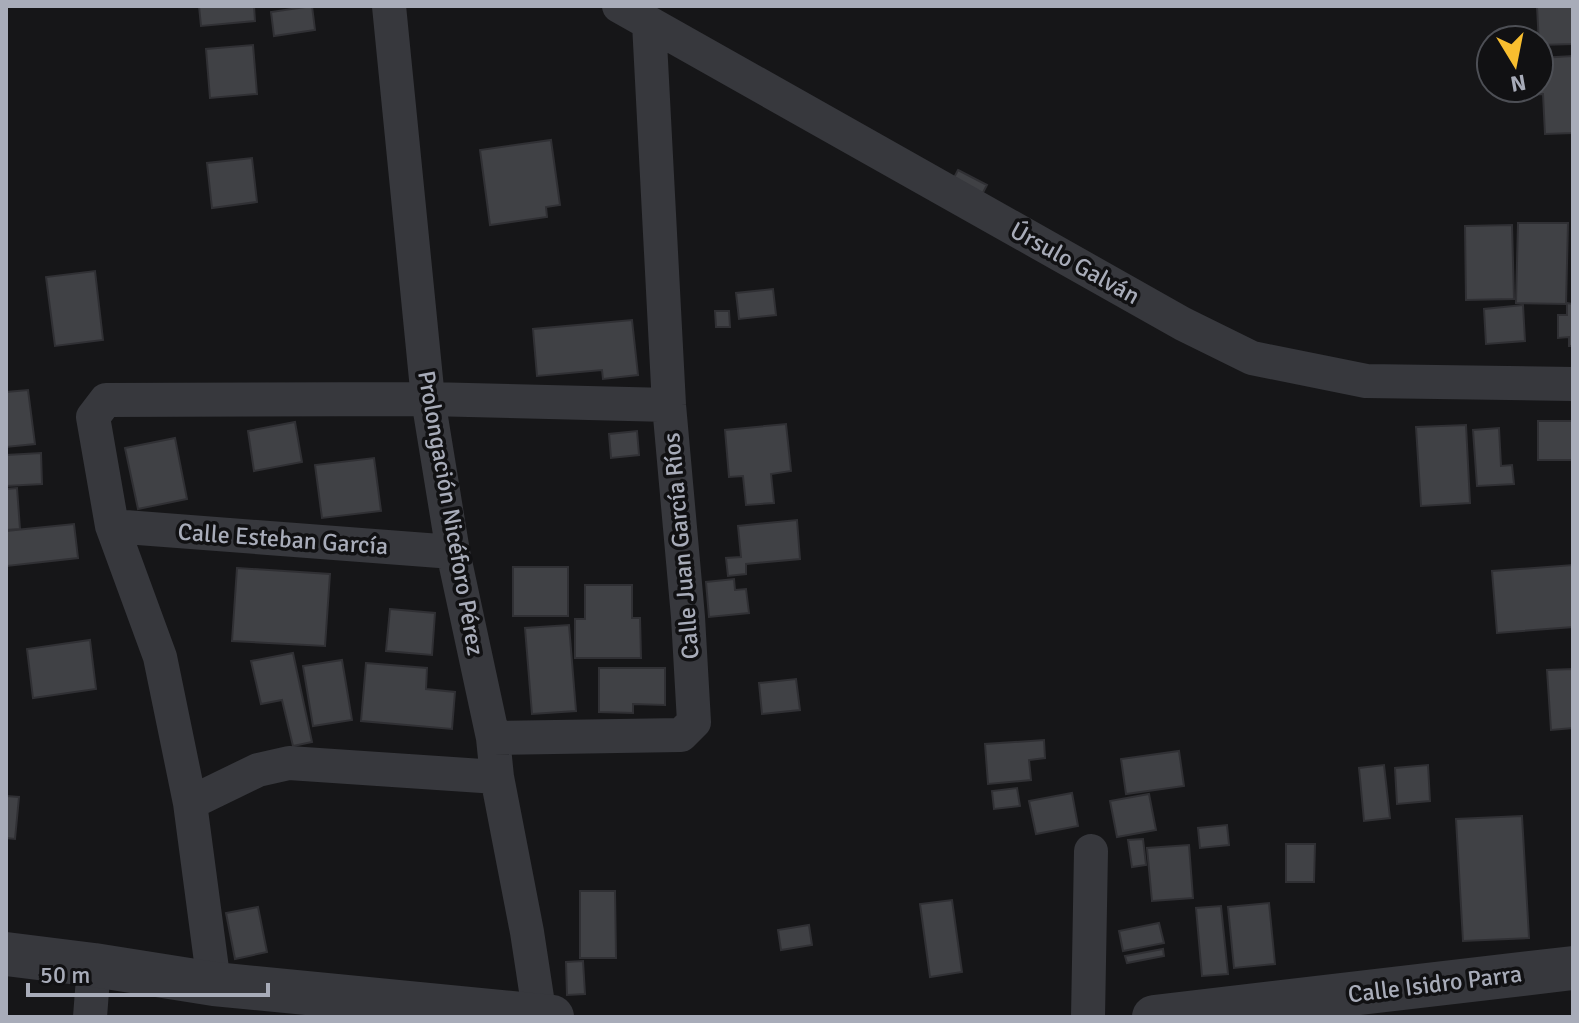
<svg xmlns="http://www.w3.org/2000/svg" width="1579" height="1023" viewBox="0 0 1579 1023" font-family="Signika,sans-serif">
	<rect width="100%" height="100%" fill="#161618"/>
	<path fill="#404145" stroke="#303034" stroke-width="2" d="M 199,6 L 254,6 L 255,21 L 201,26 Z
		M 312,6 L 315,30 L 274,36 L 271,12 Z
		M 1537,6 L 1573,6 L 1573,44 L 1539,45 Z
		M 253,45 L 257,94 L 210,98 L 206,49 Z
		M 1573,56 L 1573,133 L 1545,134 L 1543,94 L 1513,96 L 1512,88 L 1539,88 L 1539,58 Z
		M 551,140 L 560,205 L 546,207 L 547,217 L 490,225 L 480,150 Z
		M 252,158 L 257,202 L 212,208 L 207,163 Z
		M 958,170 L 987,185 L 977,204 L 948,189 Z
		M 1518,223 L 1568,223 L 1566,304 L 1516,303 Z
		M 1512,225 L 1514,299 L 1466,300 L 1465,226 Z
		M 95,271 L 103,340 L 55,346 L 46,277 Z
		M 773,289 L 776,315 L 739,319 L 736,293 Z
		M 1567,303 L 1573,304 L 1573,346 L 1569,346 L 1569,337 L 1558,338 L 1558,315 L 1567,315 Z
		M 1523,305 L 1525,341 L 1486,344 L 1484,309 Z
		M 715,311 L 729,311 L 730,327 L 716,327 Z
		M 632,320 L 638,375 L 603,379 L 602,370 L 537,376 L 533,329 Z
		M 28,390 L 35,444 L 6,447 L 6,392 Z
		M 1538,421 L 1573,421 L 1573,460 L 1538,460 Z
		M 295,422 L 302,462 L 254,471 L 248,431 Z
		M 786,424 L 791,471 L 771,474 L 774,503 L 746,505 L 743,476 L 729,477 L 725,430 Z
		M 1466,425 L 1470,503 L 1421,506 L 1416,427 Z
		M 1499,428 L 1501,466 L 1512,465 L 1514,484 L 1477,486 L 1473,430 Z
		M 637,431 L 639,455 L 611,458 L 609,434 Z
		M 175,438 L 187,499 L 138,509 L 125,448 Z
		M 41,453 L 42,484 L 6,486 L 6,455 Z
		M 374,458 L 381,511 L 322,518 L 315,465 Z
		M 17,488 L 20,529 L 6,530 L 6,489 Z
		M 797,520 L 800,559 L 746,564 L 746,574 L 728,576 L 726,558 L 741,557 L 738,526 Z
		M 74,524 L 78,558 L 7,566 L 6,531 Z
		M 1573,565 L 1573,627 L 1497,633 L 1492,571 Z
		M 513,567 L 568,567 L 568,616 L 513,616 Z
		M 237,568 L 330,574 L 325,646 L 232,641 Z
		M 734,579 L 735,590 L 746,589 L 749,613 L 709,617 L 706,582 Z
		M 585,585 L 632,585 L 632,618 L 640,618 L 641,658 L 575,658 L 575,619 L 585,619 Z
		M 390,609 L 435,613 L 432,655 L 386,651 Z
		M 569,625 L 576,711 L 532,714 L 525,628 Z
		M 90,640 L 96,689 L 33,698 L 27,649 Z
		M 293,653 L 312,742 L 293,746 L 282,700 L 261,704 L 251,661 Z
		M 342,660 L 352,720 L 313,726 L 303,666 Z
		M 366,663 L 427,668 L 426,689 L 455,692 L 452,729 L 361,721 Z
		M 599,668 L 665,668 L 665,705 L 633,704 L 633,713 L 599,712 Z
		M 1573,669 L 1573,728 L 1551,730 L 1547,670 Z
		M 796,679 L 800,710 L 762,714 L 759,683 Z
		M 1044,740 L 1045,758 L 1029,760 L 1031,780 L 988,784 L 985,744 Z
		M 1179,751 L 1184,786 L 1126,794 L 1121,759 Z
		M 1384,765 L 1390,818 L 1364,821 L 1359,768 Z
		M 1428,765 L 1430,801 L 1397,804 L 1395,768 Z
		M 1017,788 L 1020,806 L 994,809 L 992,791 Z
		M 1072,793 L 1078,826 L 1036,834 L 1029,801 Z
		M 1149,794 L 1156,830 L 1117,837 L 1110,801 Z
		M 6,796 L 19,797 L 15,839 L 6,838 Z
		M 1522,816 L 1529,938 L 1463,941 L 1456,819 Z
		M 1227,825 L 1229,845 L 1200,848 L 1198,828 Z
		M 1143,839 L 1146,865 L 1132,867 L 1128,840 Z
		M 1286,844 L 1315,844 L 1314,882 L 1286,882 Z
		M 1189,845 L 1193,898 L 1152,901 L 1147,848 Z
		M 580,891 L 615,891 L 616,958 L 580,958 Z
		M 952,900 L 962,972 L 930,977 L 920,904 Z
		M 1269,903 L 1275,964 L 1234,968 L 1228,907 Z
		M 1221,906 L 1228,974 L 1202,976 L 1196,908 Z
		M 258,907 L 267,952 L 235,959 L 226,913 Z
		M 1159,923 L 1164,943 L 1123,951 L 1119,931 Z
		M 809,925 L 812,945 L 781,950 L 778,930 Z
		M 1163,949 L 1164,956 L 1127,963 L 1125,956 Z
		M 583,961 L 585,994 L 567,995 L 566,962 Z"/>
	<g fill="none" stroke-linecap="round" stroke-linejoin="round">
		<path stroke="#37383d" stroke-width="34" d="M 389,6 L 428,399 L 453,552 L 493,738 L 497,777 L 527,932 L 540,1017
			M 619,6 L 1183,324 L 1252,358 L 1366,381 L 1573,384
			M 112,526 L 453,552
			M 493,738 L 681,735 L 694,722 L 688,617 L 669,405 L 649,23
			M 190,803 L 258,770 L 289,763 L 497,777
			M 214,984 L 190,803 L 160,657 L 112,526 L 93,417 L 106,400 L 428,399 L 669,405
			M 90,1017 L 94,965
			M 1088,1017 L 1091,851"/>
		<path stroke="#37383d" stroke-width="44" d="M 6,954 L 94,965 L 214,984 L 552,1017
			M 1154,1017 L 1573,968"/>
	</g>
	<g text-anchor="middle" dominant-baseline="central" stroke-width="7" stroke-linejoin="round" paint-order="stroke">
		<g font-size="24" fill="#a8acb9" stroke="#111113">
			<text transform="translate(1075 263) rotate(29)">Úrsulo Galván</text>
			<text transform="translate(451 513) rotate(80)">Prolongación Nicéforo Pérez</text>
			<text transform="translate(283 539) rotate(4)">Calle Esteban García</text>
			<text transform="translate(681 546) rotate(-95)">Calle Juan García Ríos</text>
			<text transform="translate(1435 984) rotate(-7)">Calle Isidro Parra</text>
		</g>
	</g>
	<rect width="1579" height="1023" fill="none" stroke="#a8acb9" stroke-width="16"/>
	<g transform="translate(1515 64) rotate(170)"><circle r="38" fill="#111113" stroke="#4d4f55" stroke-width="2"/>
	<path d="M0-6L14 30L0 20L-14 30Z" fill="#f8be2f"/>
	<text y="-12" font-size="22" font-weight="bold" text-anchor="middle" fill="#a8acb9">N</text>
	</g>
	<path d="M28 983v12h240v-12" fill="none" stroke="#a8acb9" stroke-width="4"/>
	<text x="40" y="983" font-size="24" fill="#a8acb9" stroke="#111113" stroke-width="6" paint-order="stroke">50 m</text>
</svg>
